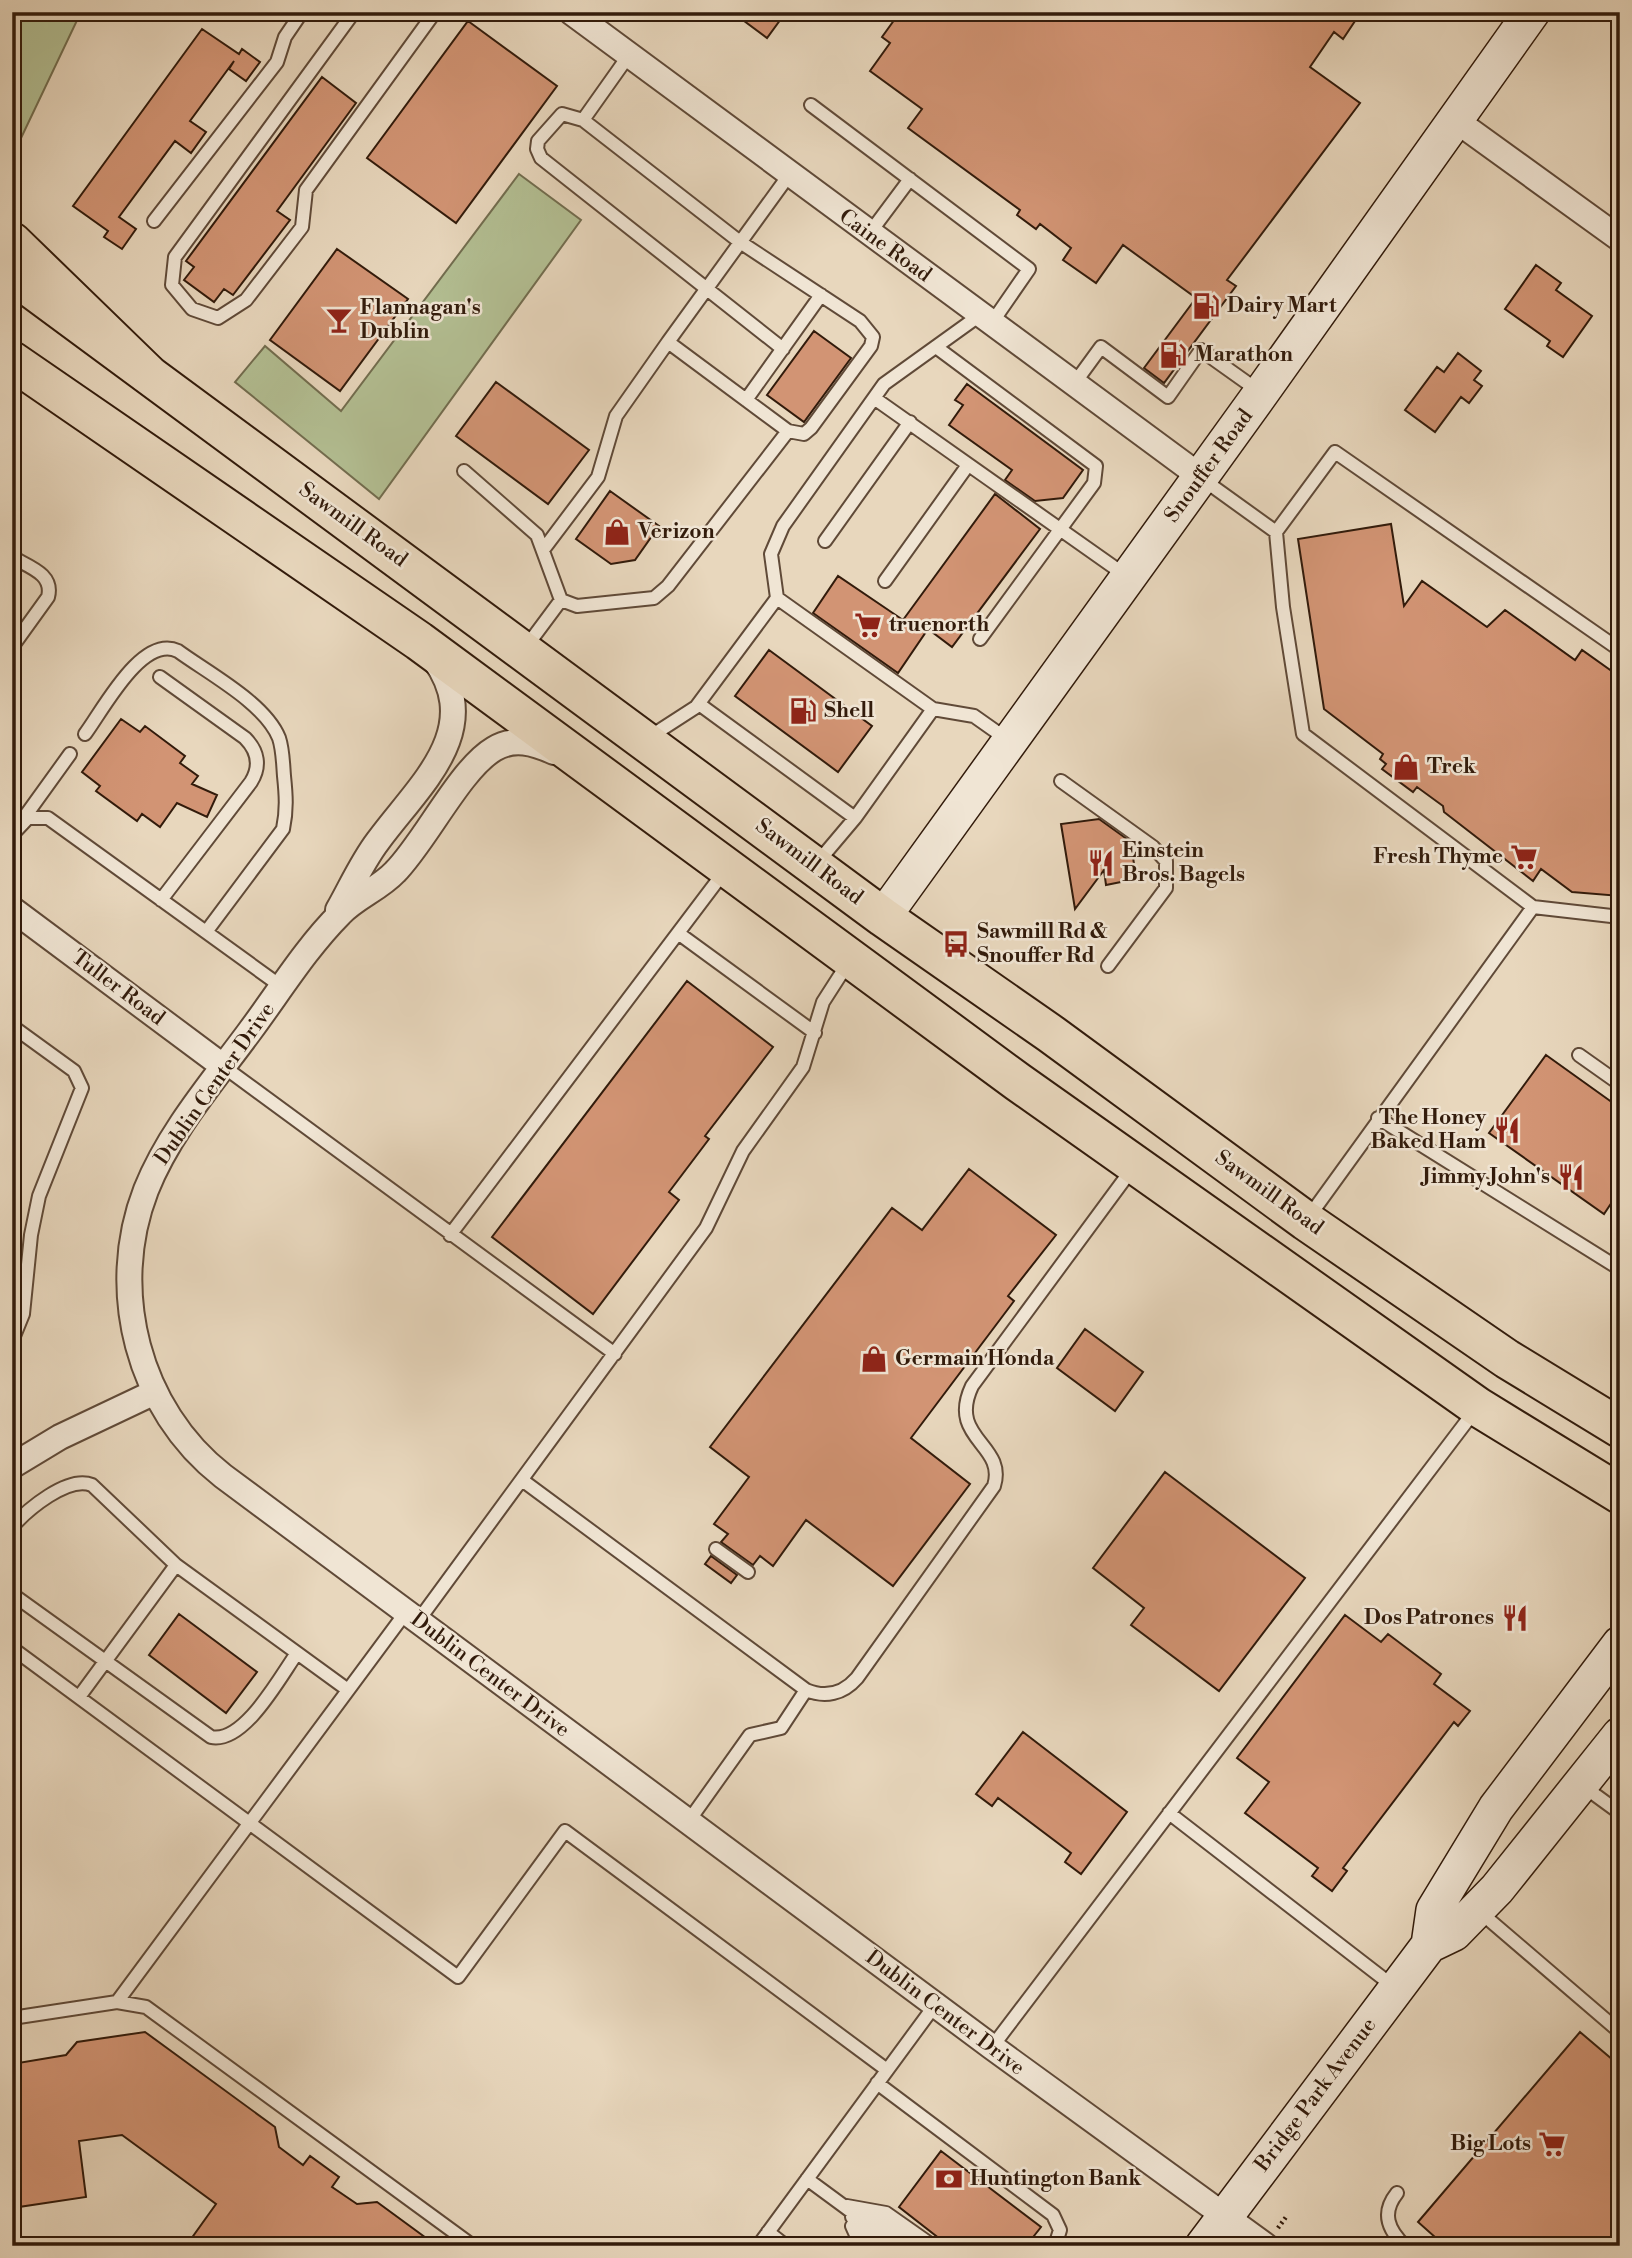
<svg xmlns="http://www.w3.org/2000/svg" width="1632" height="2258" viewBox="0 0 1632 2258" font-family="'Libre Bodoni',serif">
	<rect width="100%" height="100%" fill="#e8d7bd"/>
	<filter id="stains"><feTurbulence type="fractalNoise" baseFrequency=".00286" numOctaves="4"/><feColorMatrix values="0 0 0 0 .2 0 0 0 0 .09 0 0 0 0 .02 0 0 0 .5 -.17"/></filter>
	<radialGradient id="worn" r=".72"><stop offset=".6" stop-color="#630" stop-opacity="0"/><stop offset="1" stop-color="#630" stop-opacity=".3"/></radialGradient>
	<path fill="#b3bf93" stroke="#726d4f" stroke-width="2" d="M 12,12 L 81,12 L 12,157 Z
		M 519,174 L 581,220 L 379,499 L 235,382 L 265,346 L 341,411 Z"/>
	<path fill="#d29474" stroke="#321b0b" stroke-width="2" d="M 732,12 L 786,12 L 767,38 Z
		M 900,12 L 1361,12 L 1343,39 L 1334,32 L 1310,67 L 1360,103 L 1227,280 L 1236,286 L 1164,383 L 1144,368 L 1196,298 L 1123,245 L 1096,283 L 1063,260 L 1071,248 L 1040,224 L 1036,229 L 1017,215 L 1020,210 L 908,128 L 922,109 L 870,71 L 890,43 L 882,37 Z
		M 468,21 L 557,86 L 456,223 L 367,158 Z
		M 202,29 L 239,54 L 242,49 L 260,62 L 246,81 L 229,69 L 234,61 L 190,121 L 206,132 L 191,153 L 175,141 L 119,217 L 136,229 L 122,249 L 104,237 L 108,231 L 73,206 Z
		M 322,77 L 356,103 L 277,211 L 290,220 L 233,295 L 224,289 L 214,302 L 184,280 L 194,267 L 186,261 Z
		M 337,249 L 408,299 L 340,391 L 270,340 Z
		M 1536,265 L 1561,283 L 1556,290 L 1592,316 L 1563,357 L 1547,346 L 1550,341 L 1505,309 Z
		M 814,331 L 851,358 L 804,422 L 767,395 Z
		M 1458,353 L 1481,371 L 1474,380 L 1482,386 L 1469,403 L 1461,397 L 1435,432 L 1405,410 L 1437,367 L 1444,372 Z
		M 496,382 L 589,450 L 548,504 L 456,436 Z
		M 967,384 L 1083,470 L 1063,498 L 1035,501 L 1005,480 L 1012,470 L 949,425 L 963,405 L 955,400 Z
		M 610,491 L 659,526 L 635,560 L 611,564 L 576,539 Z
		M 995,494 L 1040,529 L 952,647 L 928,629 L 898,673 L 813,613 L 838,576 L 903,620 Z
		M 1391,524 L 1404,606 L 1422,581 L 1487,627 L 1505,610 L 1575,660 L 1582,650 L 1620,677 L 1620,896 L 1572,892 L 1541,869 L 1533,881 L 1444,812 L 1443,806 L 1417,787 L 1413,792 L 1382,769 L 1386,764 L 1380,759 L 1383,754 L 1324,709 L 1298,539 Z
		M 769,650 L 872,726 L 838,772 L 735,696 Z
		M 121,719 L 140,732 L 145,726 L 185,756 L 180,763 L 198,776 L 192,784 L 217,795 L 207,817 L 177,803 L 160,827 L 142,814 L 137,821 L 96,791 L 100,786 L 82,772 Z
		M 1099,819 L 1131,842 L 1136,879 L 1106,885 L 1104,870 L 1075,909 L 1061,824 Z
		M 687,981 L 773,1047 L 705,1136 L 709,1139 L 669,1192 L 679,1200 L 593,1314 L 492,1237 Z
		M 1546,1055 L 1620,1108 L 1620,1181 L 1612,1192 L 1612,1202 L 1604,1214 L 1489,1133 Z
		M 969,1169 L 1056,1235 L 1008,1296 L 1014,1301 L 911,1438 L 970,1484 L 893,1586 L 806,1520 L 773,1566 L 760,1556 L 753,1565 L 721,1542 L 728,1534 L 714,1524 L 749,1477 L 710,1447 L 892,1208 L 922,1230 Z
		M 1085,1329 L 1143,1372 L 1115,1411 L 1057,1368 Z
		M 1165,1472 L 1305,1578 L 1219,1691 L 1131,1625 L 1144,1608 L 1093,1568 Z
		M 711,1556 L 737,1575 L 731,1583 L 705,1564 Z
		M 179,1614 L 257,1672 L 226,1713 L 149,1655 Z
		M 1345,1615 L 1381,1642 L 1388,1634 L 1441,1674 L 1434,1684 L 1470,1711 L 1458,1726 L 1454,1722 L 1343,1868 L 1347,1871 L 1332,1891 L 1312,1876 L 1318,1868 L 1245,1813 L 1269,1782 L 1237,1758 Z
		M 1023,1732 L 1127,1812 L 1081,1874 L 1065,1862 L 1071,1853 L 998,1798 L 992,1806 L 976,1794 Z
		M 145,2032 L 275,2127 L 279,2147 L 303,2165 L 310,2156 L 339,2177 L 332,2187 L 357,2204 L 377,2202 L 437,2246 L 186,2246 L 216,2204 L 122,2135 L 79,2141 L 86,2197 L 12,2208 L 12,2064 L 66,2055 L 77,2042 Z
		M 1580,2032 L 1620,2066 L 1620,2246 L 1445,2246 L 1418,2222 Z
		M 941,2151 L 1041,2227 L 1026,2246 L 949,2246 L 899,2207 Z"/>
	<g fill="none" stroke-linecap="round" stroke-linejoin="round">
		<defs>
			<path id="lane" d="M 354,12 L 175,257 L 172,285 L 192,309 L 218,318 L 246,300 L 302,227 L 306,190 L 435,12
				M 629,55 L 583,120 L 740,242 L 860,321 L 873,337 L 871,346 L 811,428 L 804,434 L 788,431
				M 811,105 L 1029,269 L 991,324
				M 583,120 L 562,114 L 538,141 L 537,149 L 541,158 L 783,349
				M 154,221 L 277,62 L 285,37 L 302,12
				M 869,234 L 910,179
				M 936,347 L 1096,466 L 1094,483 L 980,639
				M 1074,384 L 1101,347 L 1168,397 L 1201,350 L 1260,392
				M 874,398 L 1125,575
				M 746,400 L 821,295
				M 464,471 L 537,535 L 561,600 L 526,647
				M 1201,478 L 1276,532 L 1283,607 L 1303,734 L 1533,907 L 1620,917
				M 1276,532 L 1335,452 L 1620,650
				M 825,541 L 910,422
				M 543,550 L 598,477 L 616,416 L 668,342
				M 12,557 C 29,567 54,574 48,597 L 12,647
				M 885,581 L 968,465
				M 561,600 L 577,606 L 654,598 L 668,586 L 788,431 L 668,342 L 789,175
				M 160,677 L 245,738 C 258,751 261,766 251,782 L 161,900
				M 699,704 L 855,818 L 933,709 L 777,598
				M 933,709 L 974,716 L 1008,740
				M 85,734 C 103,710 142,634 178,651 C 208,673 265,703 279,738 C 283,750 283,764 284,776 C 286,795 287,810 283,829 L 206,932
				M 648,738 L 696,707 L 777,598 L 771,554 L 783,526 L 884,384 L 980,315
				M 1061,781 L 1153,847 L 1166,861 L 1166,888 L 1108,966
				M 21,822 L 70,754
				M 12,835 L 28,818 L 48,818 L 282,987
				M 817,863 L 855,818
				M 678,933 L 815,1033
				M 12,1026 L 74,1071 L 82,1088 L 39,1196 L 31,1235 L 23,1314 L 12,1341
				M 1579,1055 L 1620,1084
				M 224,1067 L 615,1354
				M 1378,1118 L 1620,1269
				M 1308,1218 L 1533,907
				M 450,1235 L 724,872
				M 522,1480 L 806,1690 C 825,1698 843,1694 857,1678 L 994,1486 C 1007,1444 947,1439 972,1386 L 1132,1169
				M 12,1527 C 27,1510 68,1475 92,1485 L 176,1565 L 348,1690
				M 716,1549 L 748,1572
				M 12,1594 L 211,1737 C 244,1744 280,1677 297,1653
				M 418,1621 L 706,1228 L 743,1151 L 803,1067 L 823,1002 L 848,963
				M 12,1648 L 458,1977 L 565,1831 L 887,2070
				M 79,1697 L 176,1565
				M 1583,1786 L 1620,1813
				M 1169,1813 L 1393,1986
				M 688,1822 L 750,1735 L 781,1728 L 806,1690
				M 1480,1912 L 1620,2032
				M 117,2002 L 406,1612
				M 12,2018 L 117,2002 L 146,2007 L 473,2246
				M 992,2047 L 1476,1409
				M 877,2083 L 1053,2215 L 1060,2230 L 1055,2246
				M 807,2179 L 898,2246
				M 1397,2193 C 1381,2213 1388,2230 1405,2246
				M 847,2206 L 886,2213 L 933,2246
				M 866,2216 L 885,2224 L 915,2246
				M 852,2217 L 877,2246
				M 852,2226 L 861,2246
				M 768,2232 L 786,2246
				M 758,2246 L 935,2005"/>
			<path id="street" d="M 571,12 L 1201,477
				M 1454,119 L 1620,239
				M 554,752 C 534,743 514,737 494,749 C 460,769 425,842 395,872 C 379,889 356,897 340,914 C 306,948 279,992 250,1031 C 214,1080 169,1132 146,1190 C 107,1290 138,1410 223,1476 L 992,2047 L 1266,2246
				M 12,909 L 224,1067
				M 338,910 C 351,887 362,862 378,841 C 419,785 485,731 435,660
				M 12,1466 L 60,1437 L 155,1392"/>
			<path id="secondary" d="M 883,917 L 1261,393 L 1532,12
				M 1429,1945 L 1454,1933 L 1497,1889 L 1620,1735
				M 1203,2246 L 1429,1945 L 1434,1910 L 1496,1808 L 1620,1644"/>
			<path id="primary" d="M 12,274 L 883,917 L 1051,1034 L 1306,1221 L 1507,1359 L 1620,1428
				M 12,361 L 419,641 L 1018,1082 L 1478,1407 L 1620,1494"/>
			<path id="highway" d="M 12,242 L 147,373"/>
		</defs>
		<use href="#lane" stroke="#604a38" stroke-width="16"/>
		<use href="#street" stroke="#604a38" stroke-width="28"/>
		<use href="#secondary" stroke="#321b0b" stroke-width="38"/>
		<use href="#primary" stroke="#321b0b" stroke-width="42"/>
		<use href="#highway" stroke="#321b0b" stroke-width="42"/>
		<path stroke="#321b0b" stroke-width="4.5" stroke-dasharray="2 3.5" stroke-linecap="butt" d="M 1278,2228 L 1286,2217"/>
		<use href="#lane" stroke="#f0e5d4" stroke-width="12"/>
		<use href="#street" stroke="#f0e5d4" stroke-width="24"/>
		<use href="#secondary" stroke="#f0e5d4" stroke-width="35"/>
		<use href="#primary" stroke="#e8d7bd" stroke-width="38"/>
		<use href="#highway" stroke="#e8d7bd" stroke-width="38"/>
	</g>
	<defs>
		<symbol id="fuel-bare" viewBox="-9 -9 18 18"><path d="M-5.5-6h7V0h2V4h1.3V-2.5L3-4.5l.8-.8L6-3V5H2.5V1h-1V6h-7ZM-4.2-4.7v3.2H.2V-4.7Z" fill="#8f2418" stroke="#f0e5d4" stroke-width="2.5" paint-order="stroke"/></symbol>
		<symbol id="bar-bare" viewBox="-9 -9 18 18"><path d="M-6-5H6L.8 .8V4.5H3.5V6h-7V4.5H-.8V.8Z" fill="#8f2418" stroke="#f0e5d4" stroke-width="2.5" paint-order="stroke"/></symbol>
		<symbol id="shop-bare" viewBox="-9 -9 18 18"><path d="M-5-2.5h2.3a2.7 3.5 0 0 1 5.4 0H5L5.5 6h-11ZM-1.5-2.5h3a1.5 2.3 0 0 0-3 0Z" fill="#8f2418" stroke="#f0e5d4" stroke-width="2.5" paint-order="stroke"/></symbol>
		<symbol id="supermarket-bare" viewBox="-9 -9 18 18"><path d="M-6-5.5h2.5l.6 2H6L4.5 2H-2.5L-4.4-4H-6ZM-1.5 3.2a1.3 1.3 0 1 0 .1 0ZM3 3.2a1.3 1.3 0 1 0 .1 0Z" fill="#8f2418" stroke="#f0e5d4" stroke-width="2.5" paint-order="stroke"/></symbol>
		<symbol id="restaurant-bare" viewBox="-9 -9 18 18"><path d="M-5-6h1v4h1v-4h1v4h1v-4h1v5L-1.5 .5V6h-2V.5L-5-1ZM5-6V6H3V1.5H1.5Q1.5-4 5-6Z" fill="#8f2418" stroke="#f0e5d4" stroke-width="2.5" paint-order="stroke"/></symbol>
		<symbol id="bus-bare" viewBox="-9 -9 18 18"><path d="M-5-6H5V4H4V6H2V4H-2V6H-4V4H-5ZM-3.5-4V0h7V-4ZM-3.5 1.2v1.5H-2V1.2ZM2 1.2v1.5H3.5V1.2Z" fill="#8f2418" stroke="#f0e5d4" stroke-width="2.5" paint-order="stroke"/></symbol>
		<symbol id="bank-bare" viewBox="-9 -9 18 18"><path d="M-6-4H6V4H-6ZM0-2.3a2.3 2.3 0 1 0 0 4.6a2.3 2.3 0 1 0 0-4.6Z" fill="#8f2418" stroke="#f0e5d4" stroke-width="2.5" paint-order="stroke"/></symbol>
	</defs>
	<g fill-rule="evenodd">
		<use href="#fuel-bare" x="1187" y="287" width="38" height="38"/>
		<use href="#bar-bare" x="320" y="301" width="38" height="38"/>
		<use href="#fuel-bare" x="1154" y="336" width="38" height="38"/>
		<use href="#shop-bare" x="598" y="513" width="38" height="38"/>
		<use href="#supermarket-bare" x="849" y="606" width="38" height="38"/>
		<use href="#fuel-bare" x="784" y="692" width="38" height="38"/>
		<use href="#shop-bare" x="1387" y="748" width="38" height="38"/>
		<use href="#supermarket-bare" x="1505" y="838" width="38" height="38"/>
		<use href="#restaurant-bare" x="1082" y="844" width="38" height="38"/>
		<use href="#bus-bare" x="937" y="925" width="38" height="38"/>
		<use href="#restaurant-bare" x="1488" y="1111" width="38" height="38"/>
		<use href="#restaurant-bare" x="1552" y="1158" width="38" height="38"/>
		<use href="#shop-bare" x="855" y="1340" width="38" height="38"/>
		<use href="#restaurant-bare" x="1496" y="1599" width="38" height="38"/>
		<use href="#supermarket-bare" x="1533" y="2125" width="38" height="38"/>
		<use href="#bank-bare" x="930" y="2160" width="38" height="38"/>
	</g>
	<g text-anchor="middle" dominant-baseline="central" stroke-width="5" stroke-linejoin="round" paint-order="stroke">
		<g font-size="21" fill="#321b0b" stroke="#f0e5d4">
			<text transform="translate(885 246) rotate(36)">Caine Road</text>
			<text transform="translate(1209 466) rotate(-54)">Snouffer Road</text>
			<text transform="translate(353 525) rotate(36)">Sawmill Road</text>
			<text transform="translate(809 862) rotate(37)">Sawmill Road</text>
			<text transform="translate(118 988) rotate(37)">Tuller Road</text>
			<text transform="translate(215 1084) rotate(-55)">Dublin Center Drive</text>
			<text transform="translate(1269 1193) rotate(36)">Sawmill Road</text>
			<text transform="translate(490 1675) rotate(37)">Dublin Center Drive</text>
			<text transform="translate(945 2013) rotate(37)">Dublin Center Drive</text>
			<text transform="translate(1316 2095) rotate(-53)">Bridge Park Avenue</text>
		</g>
		<g font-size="21" font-weight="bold" fill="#321b0b" stroke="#f0e5d4" text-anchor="start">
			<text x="1227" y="306">Dairy Mart</text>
			<text x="360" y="308">Flannagan's<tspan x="360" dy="24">Dublin</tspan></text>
			<text x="1194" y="355">Marathon</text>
			<text x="638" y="532">Verizon</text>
			<text x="889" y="625">truenorth</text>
			<text x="824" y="711">Shell</text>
			<text x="1427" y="767">Trek</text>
			<text x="1122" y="851">Einstein<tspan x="1122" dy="24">Bros. Bagels</tspan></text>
			<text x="1503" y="857" text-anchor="end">Fresh Thyme</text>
			<text x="977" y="932">Sawmill Rd &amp;<tspan x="977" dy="24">Snouffer Rd</tspan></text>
			<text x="1486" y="1118" text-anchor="end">The Honey<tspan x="1486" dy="24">Baked Ham</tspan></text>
			<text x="1550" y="1177" text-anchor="end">Jimmy John's</text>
			<text x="895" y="1359">Germain Honda</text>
			<text x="1494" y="1618" text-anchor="end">Dos Patrones</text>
			<text x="1531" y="2144" text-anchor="end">Big Lots</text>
			<text x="970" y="2179">Huntington Bank</text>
		</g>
	</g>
	<rect width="1632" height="2258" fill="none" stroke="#e8d7bd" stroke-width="42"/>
	<rect x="14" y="14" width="1604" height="2230" fill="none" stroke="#321b0b" stroke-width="3.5"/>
	<rect x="21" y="21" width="1590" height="2216" fill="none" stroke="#321b0b" stroke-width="2"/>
	<rect width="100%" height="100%" filter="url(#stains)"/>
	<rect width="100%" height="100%" fill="url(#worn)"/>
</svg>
